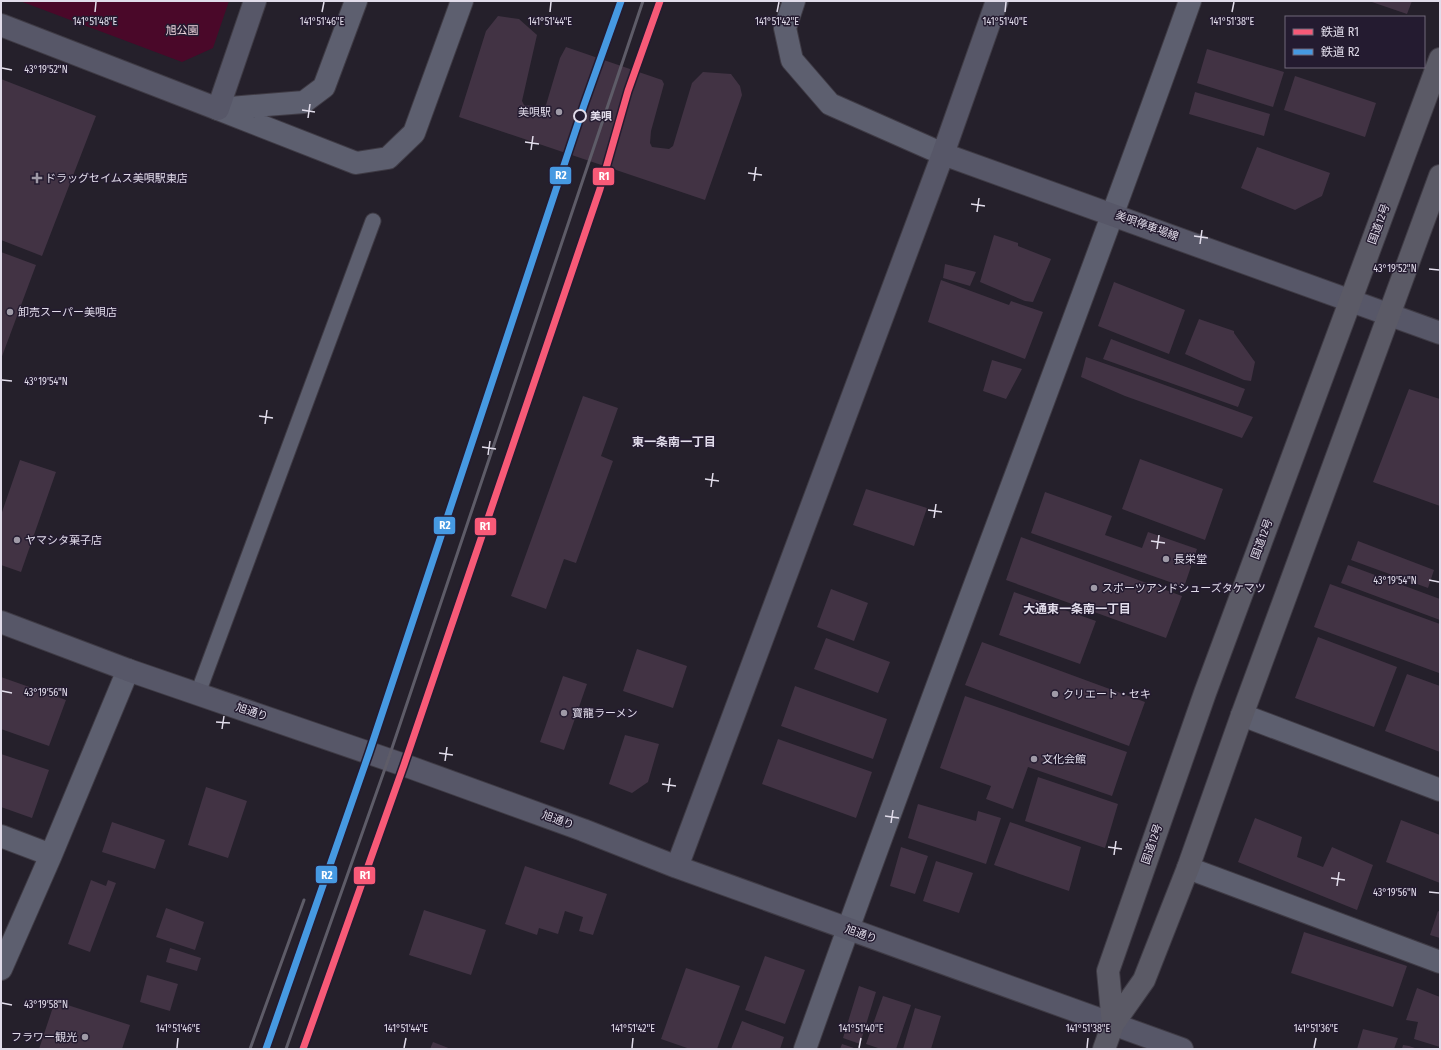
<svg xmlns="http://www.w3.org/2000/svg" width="1441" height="1050" viewBox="0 0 1441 1050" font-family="'Fira Sans Condensed','Noto Sans JP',sans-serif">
	<rect width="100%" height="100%" fill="#25202b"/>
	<path fill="#4a0829" d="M 20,1 L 229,1 L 213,48 L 182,62 Z"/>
	<path fill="#423344" d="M 1369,1 L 1412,1 L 1407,14 Z
		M 498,16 L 519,19 L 537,35 L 522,101 L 524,105 L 543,107 L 546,105 L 560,58 L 566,47 L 662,80 L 664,84 L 651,131 L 650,143 L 652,147 L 669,149 L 673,146 L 692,83 L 703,72 L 731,74 L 740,86 L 742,95 L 705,200 L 459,117 L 486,31 Z
		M 1207,49 L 1284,72 L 1273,107 L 1197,83 Z
		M 1295,76 L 1376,103 L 1365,137 L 1284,110 Z
		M 1,79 L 96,116 L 42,256 L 1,240 Z
		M 1195,92 L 1270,114 L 1264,136 L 1189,114 Z
		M 1257,147 L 1330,173 L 1322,196 L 1295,210 L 1241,188 Z
		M 994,235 L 1018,243 L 1018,246 L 1051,259 L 1033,302 L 1025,301 L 980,282 Z
		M 1,252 L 36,265 L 1,359 Z
		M 945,264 L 976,272 L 970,286 L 943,278 Z
		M 941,280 L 1009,305 L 1011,301 L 1043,312 L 1025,359 L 928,322 Z
		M 1114,282 L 1185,310 L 1169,354 L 1098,326 Z
		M 1199,319 L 1234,331 L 1234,333 L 1255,362 L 1251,381 L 1244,380 L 1185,354 Z
		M 1111,339 L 1245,389 L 1238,407 L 1103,359 Z
		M 1086,357 L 1140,376 L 1253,417 L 1242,438 L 1125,396 L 1081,377 Z
		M 992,360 L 1022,369 L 1006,399 L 983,391 Z
		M 1409,389 L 1440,399 L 1440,506 L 1373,482 Z
		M 583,396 L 618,408 L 601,456 L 613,461 L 576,563 L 564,559 L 546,609 L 511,596 Z
		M 1140,459 L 1223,489 L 1205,540 L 1122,509 Z
		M 20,460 L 56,472 L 21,572 L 1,565 L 1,515 Z
		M 866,489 L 927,508 L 914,546 L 853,525 Z
		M 1045,492 L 1112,516 L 1105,535 L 1142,548 L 1148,532 L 1197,549 L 1184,587 L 1031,533 Z
		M 1021,537 L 1182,596 L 1166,638 L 1006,580 Z
		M 1358,541 L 1434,570 L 1428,588 L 1351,560 Z
		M 1348,565 L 1440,599 L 1440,620 L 1341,583 Z
		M 1330,584 L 1440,624 L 1439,673 L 1314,627 Z
		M 831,589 L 868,603 L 854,641 L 817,627 Z
		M 1014,592 L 1096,621 L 1080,664 L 999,635 Z
		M 1318,637 L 1397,667 L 1374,727 L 1295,698 Z
		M 826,638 L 890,662 L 878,693 L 814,669 Z
		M 982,642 L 1145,702 L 1129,746 L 965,685 Z
		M 637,649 L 687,666 L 673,708 L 623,691 Z
		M 1407,674 L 1440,686 L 1440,752 L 1385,731 Z
		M 563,676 L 587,684 L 564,750 L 540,742 Z
		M 1,677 L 66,700 L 49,746 L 1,729 Z
		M 795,686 L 887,719 L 873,759 L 781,726 Z
		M 965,696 L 1127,752 L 1112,796 L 1028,767 L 1013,809 L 986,799 L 991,786 L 940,768 Z
		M 625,735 L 659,744 L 648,782 L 632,793 L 609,784 Z
		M 778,739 L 872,772 L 856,818 L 762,784 Z
		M 1,754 L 49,770 L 32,818 L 1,807 Z
		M 1038,777 L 1118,804 L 1105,848 L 1025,821 Z
		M 206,787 L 247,801 L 228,858 L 188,845 Z
		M 918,804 L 976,821 L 978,811 L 1001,818 L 986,864 L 908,838 Z
		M 1255,818 L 1302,837 L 1297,857 L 1323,867 L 1332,847 L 1373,865 L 1357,910 L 1238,862 Z
		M 1401,820 L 1440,835 L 1440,883 L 1386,862 Z
		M 112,822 L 165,840 L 155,869 L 102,852 Z
		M 1010,822 L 1081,847 L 1069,891 L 994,865 Z
		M 901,847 L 928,856 L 915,894 L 890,886 Z
		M 936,861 L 973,873 L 959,913 L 923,901 Z
		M 525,866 L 607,894 L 593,935 L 579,931 L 583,917 L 565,911 L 558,934 L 539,928 L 537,935 L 505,924 Z
		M 91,880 L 106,886 L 108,880 L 116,883 L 90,952 L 68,944 Z
		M 166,908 L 204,922 L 195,950 L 156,937 Z
		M 424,910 L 486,930 L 471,975 L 409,955 Z
		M 1438,911 L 1440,912 L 1440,938 L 1430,935 Z
		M 1304,932 L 1407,966 L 1393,1007 L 1291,973 Z
		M 170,948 L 201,958 L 197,971 L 166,962 Z
		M 765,956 L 805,970 L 785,1024 L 745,1010 Z
		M 686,968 L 740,986 L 717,1049 L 690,1049 L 661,1039 Z
		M 147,975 L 178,984 L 170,1011 L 140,1002 Z
		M 859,986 L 876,992 L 860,1044 L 843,1038 Z
		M 1417,988 L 1440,997 L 1440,1047 L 1414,1039 L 1418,1022 L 1406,1020 Z
		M 883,996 L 911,1005 L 896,1049 L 881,1049 L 866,1044 Z
		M 55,1001 L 130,1025 L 122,1049 L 39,1049 Z
		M 915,1008 L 941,1016 L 931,1049 L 903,1049 Z
		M 742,1021 L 784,1037 L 780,1049 L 731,1049 Z
		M 1363,1029 L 1398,1038 L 1394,1049 L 1357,1049 Z
		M 433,1042 L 451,1049 L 430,1049 Z
		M 842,1044 L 857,1049 L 840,1049 Z
		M 1403,1045 L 1409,1046 L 1418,1049 L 1402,1049 Z"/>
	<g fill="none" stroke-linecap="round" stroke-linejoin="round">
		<defs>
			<path id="lane" d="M 198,693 L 373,221"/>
			<path id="street" d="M 356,1 L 324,87 L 304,102 L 218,109 L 356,163 L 388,158 L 414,133 L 462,1
				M 794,1 L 785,28 L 792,60 L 830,104 L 943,154
				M 1242,715 L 1440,790
				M 1,836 L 51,855
				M 1188,868 L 1440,962
				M 1,969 L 51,855 L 128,670
				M 805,1049 C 929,698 1065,352 1190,1"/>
			<path id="secondary" d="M 1,25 L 218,109 L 255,1
				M 943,154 L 1440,333
				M 1,622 L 128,670 L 404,765 L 583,830 L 677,867 L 1182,1049
				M 677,867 L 943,154 L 997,1"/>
			<path id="highway" d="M 1113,1024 L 1108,971 L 1205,693 L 1440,59
				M 1104,1049 L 1113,1024 L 1144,980 L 1188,868 L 1242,715 L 1440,176"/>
		</defs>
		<use href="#lane" stroke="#3f3b45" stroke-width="17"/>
		<use href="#street" stroke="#3f3b45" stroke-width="24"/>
		<use href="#secondary" stroke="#3f3b45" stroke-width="24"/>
		<use href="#highway" stroke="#3f3b45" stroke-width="24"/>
		<use href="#lane" stroke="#5d5f6f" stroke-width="15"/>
		<use href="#street" stroke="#5d5f6f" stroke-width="22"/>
		<use href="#secondary" stroke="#575768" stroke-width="22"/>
		<use href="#highway" stroke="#5b5a66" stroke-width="22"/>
		<path stroke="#5e5c68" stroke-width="3" d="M 250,1049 L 304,900
			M 266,1049 L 369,753 L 584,105 L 621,1
			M 286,1049 L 388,760 L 643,1"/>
		<defs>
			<path id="rail-1" d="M 303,1049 L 404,765 L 600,189 L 628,91 L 660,1"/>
			<path id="rail-2" d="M 266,1049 L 369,753 L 584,105 L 621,1"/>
		</defs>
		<use href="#rail-1" stroke="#241b30" stroke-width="10"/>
		<use href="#rail-2" stroke="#241b30" stroke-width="10"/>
		<use href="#rail-1" stroke="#f75a77" stroke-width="7"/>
		<use href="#rail-2" stroke="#4699e1" stroke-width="7"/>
	</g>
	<path fill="none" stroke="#e1dcea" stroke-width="1.5" d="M 95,12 L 96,2M 322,12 L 324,2M 550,12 L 551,2M 777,12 L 779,2M 1005,12 L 1006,2M 1232,12 L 1234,2M 2,68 L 12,70M 302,110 L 315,112M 308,118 L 310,104M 525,142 L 539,144M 531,150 L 533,136M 748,173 L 762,175M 754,181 L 756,167M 971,204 L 985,206M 977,212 L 979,198M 1194,236 L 1208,238M 1200,244 L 1202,230M 1429,269 L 1439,270M 2,380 L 12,381M 259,416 L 273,418M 265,424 L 267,410M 482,447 L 496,449M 488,455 L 490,441M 705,479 L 719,481M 711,487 L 713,473M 928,510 L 942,512M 934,518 L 936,504M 1151,541 L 1165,543M 1157,549 L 1159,535M 1429,580 L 1439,582M 2,691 L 12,693M 216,722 L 230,723M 222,729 L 224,716M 439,753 L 453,755M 445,761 L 447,747M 662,784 L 676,786M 668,792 L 670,778M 885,816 L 899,818M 891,823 L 893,810M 1108,847 L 1122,849M 1114,855 L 1116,841M 1331,878 L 1345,880M 1337,886 L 1339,872M 1429,892 L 1439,893M 2,1003 L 12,1005M 177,1048 L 178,1038M 404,1048 L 406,1038M 632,1048 L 633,1038M 859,1048 L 861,1038M 1087,1048 L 1088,1038M 1314,1048 L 1316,1038"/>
	<g fill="#9f9aa7" stroke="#241b30" stroke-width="1.5">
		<circle cx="559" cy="112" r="4"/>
		<path d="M35 172h4v4h4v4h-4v4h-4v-4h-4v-4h4z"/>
		<circle cx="10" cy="312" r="4"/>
		<circle cx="17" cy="540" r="4"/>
		<circle cx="1166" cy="559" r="4"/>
		<circle cx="1094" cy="588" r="4"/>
		<circle cx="1055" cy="694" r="4"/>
		<circle cx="564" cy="713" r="4"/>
		<circle cx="1034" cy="759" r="4"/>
		<circle cx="85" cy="1037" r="4"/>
	</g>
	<circle fill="#241b30" stroke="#e1dcea" stroke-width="2" cx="580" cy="116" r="6"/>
	<g text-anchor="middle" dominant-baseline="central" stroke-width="3" stroke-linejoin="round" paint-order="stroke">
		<g font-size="11" fill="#eed4dc" stroke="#241b30">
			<text x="182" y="30">旭公園</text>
		</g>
		<g font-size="11" fill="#e1dcea" stroke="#241b30" text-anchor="start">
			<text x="551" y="112" text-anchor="end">美唄駅</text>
			<text x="45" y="178">ドラッグセイムス美唄駅東店</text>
			<text x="18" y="312">卸売スーパー美唄店</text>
			<text x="25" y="540">ヤマシタ菓子店</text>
			<text x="1174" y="559">長栄堂</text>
			<text x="1102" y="588">スポーツアンドシューズタケマツ</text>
			<text x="1063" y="694">クリエート・セキ</text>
			<text x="572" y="713">寶龍ラーメン</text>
			<text x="1042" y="759">文化会館</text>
			<text x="77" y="1037" text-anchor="end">フラワー観光</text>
		</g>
		<g font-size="11" font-weight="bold" fill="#e1dcea" stroke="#241b30" text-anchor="start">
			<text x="590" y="116">美唄</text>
		</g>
		<g font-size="11" fill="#e1dcea" stroke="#241b30">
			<text transform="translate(1379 224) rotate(-70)">国道12号</text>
			<text transform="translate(1147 226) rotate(20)">美唄停車場線</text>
			<text transform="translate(1262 539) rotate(-70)">国道12号</text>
			<text transform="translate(252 712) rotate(19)">旭通り</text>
			<text transform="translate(558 820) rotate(20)">旭通り</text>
			<text transform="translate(1152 844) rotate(-71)">国道12号</text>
			<text transform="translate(861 934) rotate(20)">旭通り</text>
		</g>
		<g font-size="12" font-weight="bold" fill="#e1dcea" stroke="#241b30">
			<text x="674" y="442">東一条南一丁目</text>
			<text x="1077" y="609">大通東一条南一丁目</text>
		</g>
	</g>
	<g font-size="10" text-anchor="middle" fill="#e1dcea" stroke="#241b30" stroke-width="3" stroke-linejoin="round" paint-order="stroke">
		<text x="95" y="25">141°51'48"E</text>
		<text x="322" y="25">141°51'46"E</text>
		<text x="550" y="25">141°51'44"E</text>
		<text x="777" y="25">141°51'42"E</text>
		<text x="1005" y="25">141°51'40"E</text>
		<text x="1232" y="25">141°51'38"E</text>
		<text x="46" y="73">43°19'52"N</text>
		<text x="1395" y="272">43°19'52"N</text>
		<text x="46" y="385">43°19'54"N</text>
		<text x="1395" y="584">43°19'54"N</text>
		<text x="46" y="696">43°19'56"N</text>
		<text x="1395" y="896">43°19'56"N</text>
		<text x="46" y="1008">43°19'58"N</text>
		<text x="178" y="1032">141°51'46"E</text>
		<text x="406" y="1032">141°51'44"E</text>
		<text x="633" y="1032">141°51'42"E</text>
		<text x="861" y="1032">141°51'40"E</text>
		<text x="1088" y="1032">141°51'38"E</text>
		<text x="1316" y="1032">141°51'36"E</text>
	</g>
	<g stroke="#241b30" stroke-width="1.5">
		<rect x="549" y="166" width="23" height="19" rx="4" fill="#4699e1"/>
		<rect x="592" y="167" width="23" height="19" rx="4" fill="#f75a77"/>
		<rect x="433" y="516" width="23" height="19" rx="4" fill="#4699e1"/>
		<rect x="474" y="517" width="23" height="19" rx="4" fill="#f75a77"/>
		<rect x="315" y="865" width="23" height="19" rx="4" fill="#4699e1"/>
		<rect x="353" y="866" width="23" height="19" rx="4" fill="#f75a77"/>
	</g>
	<g font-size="11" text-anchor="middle" font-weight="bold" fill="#fff">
		<text x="561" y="179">R2</text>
		<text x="604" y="180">R1</text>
		<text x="445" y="529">R2</text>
		<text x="485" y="530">R1</text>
		<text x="327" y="879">R2</text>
		<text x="365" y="879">R1</text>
	</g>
	<rect width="1441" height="1050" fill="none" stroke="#e1dcea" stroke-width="4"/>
	<rect x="1285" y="16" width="140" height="52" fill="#241b30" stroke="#70687a"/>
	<rect x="1293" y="29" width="20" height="6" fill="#f75a77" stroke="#70687a"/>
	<text x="1321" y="36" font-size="12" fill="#e1dcea">鉄道 R1</text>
	<rect x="1293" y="49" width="20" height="6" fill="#4699e1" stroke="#70687a"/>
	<text x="1321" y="56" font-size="12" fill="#e1dcea">鉄道 R2</text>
</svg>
